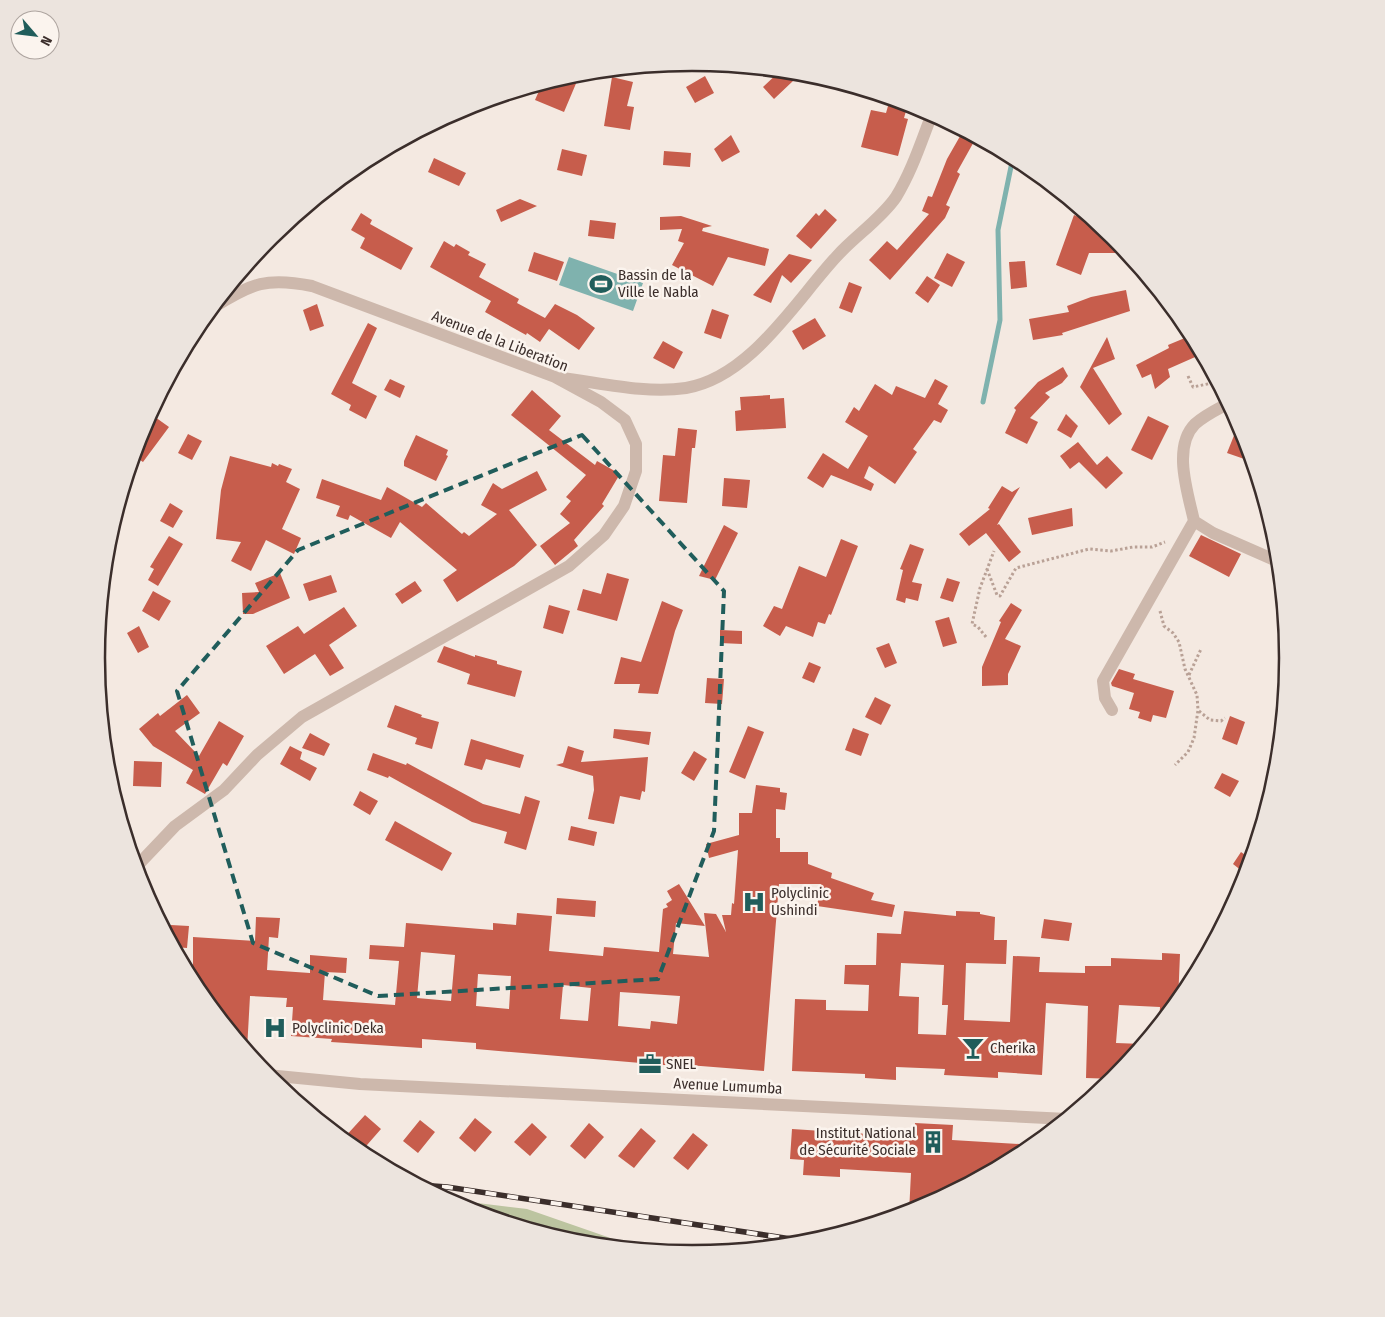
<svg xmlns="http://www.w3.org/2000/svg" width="1385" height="1317" viewBox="0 0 1385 1317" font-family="'Fira Sans Condensed',sans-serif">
	<rect width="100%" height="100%" fill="#f4e9e1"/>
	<path fill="#bcc4a0" d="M 445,1199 L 527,1209 L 619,1241 L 562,1239 L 464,1209 Z"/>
	<path fill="#7fb2ae" d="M 569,257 L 643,283 L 633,311 L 559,285 Z
		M 562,1239 L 619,1241 L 660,1251 L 576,1243 Z"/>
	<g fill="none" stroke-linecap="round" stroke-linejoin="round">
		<path stroke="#7fb2ae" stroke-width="5" d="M 983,402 L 1000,320 L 998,230 L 1013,157"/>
	</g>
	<path fill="#c75d4c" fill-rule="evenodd" d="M 780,71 L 785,72 L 793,81 L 774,99 L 763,87 Z
		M 580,74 L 564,112 L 535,100 L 542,84 Z
		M 705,76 L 714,93 L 695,103 L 686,87 Z
		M 612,77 L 633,82 L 627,106 L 634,107 L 630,130 L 604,126 Z
		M 890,99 L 908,104 L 904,118 L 908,119 L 898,156 L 861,147 L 871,110 L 886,113 Z
		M 963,131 L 976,138 L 957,172 L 960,174 L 946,205 L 950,207 L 945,218 L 890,280 L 869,260 L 887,241 L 897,250 L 929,214 L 922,211 L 928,196 L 932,197 L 947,159 Z
		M 731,135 L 740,152 L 722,162 L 714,149 Z
		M 562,149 L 587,155 L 582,176 L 557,170 Z
		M 664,151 L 691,153 L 690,167 L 663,165 Z
		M 434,158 L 466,173 L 459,186 L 428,172 Z
		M 520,199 L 537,206 L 501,222 L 496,210 Z
		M 825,209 L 837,220 L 811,249 L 796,236 L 816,213 L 819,216 Z
		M 361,213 L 372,220 L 370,224 L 413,248 L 401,270 L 360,248 L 365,238 L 351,230 Z
		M 1074,215 L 1103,228 L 1127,253 L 1089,253 L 1081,275 L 1056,265 Z
		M 681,216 L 712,226 L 703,228 L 702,231 L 769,249 L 765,266 L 728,257 L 713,286 L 672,265 L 684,243 L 678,241 L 682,229 L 660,230 L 660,217 Z
		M 590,220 L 616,223 L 614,239 L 588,236 Z
		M 444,241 L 454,247 L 456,244 L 470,252 L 468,255 L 486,264 L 479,277 L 519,299 L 517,303 L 545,318 L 555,304 L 577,315 L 595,328 L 579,350 L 549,329 L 540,342 L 527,333 L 526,335 L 485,312 L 491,301 L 430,267 Z
		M 534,252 L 564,262 L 557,281 L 528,271 Z
		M 947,253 L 965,262 L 952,287 L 934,278 Z
		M 789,254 L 812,260 L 791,283 L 782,275 L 771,303 L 753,295 Z
		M 1025,261 L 1027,287 L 1011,289 L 1009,262 Z
		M 927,276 L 940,285 L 928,303 L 915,293 Z
		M 849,282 L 862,287 L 852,313 L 839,308 Z
		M 1126,290 L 1130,311 L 1062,333 L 1063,335 L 1033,340 L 1029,319 L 1069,312 L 1067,306 L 1091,297 Z
		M 317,304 L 324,326 L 310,331 L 303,310 Z
		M 712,309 L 729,315 L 721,339 L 704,333 Z
		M 815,318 L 826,336 L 803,350 L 792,331 Z
		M 368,323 L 377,328 L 352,383 L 377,396 L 366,419 L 349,410 L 351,405 L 331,394 Z
		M 1192,335 L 1202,354 L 1168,369 L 1170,377 L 1155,389 L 1151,374 L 1142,378 L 1136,365 L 1169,348 L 1168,345 Z
		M 1107,337 L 1115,359 L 1093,368 L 1122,414 L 1109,425 L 1080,387 Z
		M 663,341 L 683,352 L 674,369 L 653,358 Z
		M 1063,367 L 1068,376 L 1062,383 L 1045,393 L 1050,397 L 1030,418 L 1038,422 L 1027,444 L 1005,433 L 1016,410 L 1014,408 L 1038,382 Z
		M 390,379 L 405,386 L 400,398 L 384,390 Z
		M 935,379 L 948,386 L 938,404 L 948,410 L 941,423 L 934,420 L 913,449 L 917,452 L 895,484 L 869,466 L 864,478 L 874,484 L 871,491 L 831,475 L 823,488 L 807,478 L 823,453 L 848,469 L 868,436 L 845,422 L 854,407 L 859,411 L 875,384 L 892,395 L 896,386 L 925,398 Z
		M 532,390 L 561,416 L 549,430 L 595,465 L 597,461 L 620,474 L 602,504 L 604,506 L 574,540 L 578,546 L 555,565 L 540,546 L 570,523 L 560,514 L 571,501 L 566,497 L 586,475 L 511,415 Z
		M 770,395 L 770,399 L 784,398 L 786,428 L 736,431 L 735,411 L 741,410 L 740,397 Z
		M 1066,414 L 1078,426 L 1071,438 L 1057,430 Z
		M 1148,416 L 1169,426 L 1152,460 L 1131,450 Z
		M 155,417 L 169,427 L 143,462 L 134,456 L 140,436 Z
		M 1239,423 L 1243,431 L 1253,462 L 1227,453 Z
		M 678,428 L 697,430 L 695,448 L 692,448 L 687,503 L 659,501 L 663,455 L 675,456 Z
		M 188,434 L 202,441 L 192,460 L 178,453 Z
		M 416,435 L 448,450 L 446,455 L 448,456 L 436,481 L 404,466 L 404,461 Z
		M 1078,442 L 1097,465 L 1107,456 L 1123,473 L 1106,489 L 1079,462 L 1070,469 L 1060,456 Z
		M 230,456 L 271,467 L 272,463 L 278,466 L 279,464 L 292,469 L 286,482 L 300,489 L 282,529 L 301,538 L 294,554 L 266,540 L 251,571 L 231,561 L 241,542 L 216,539 L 221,490 Z
		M 537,471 L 547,490 L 509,510 L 537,545 L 514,566 L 457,602 L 443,580 L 457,570 L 400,522 L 391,538 L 350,515 L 348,520 L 336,516 L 340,506 L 316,498 L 322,479 L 381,500 L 387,487 L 422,507 L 426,503 L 462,534 L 464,532 L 469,536 L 497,514 L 481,505 L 493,483 L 502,489 Z
		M 724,478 L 750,480 L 747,508 L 722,506 Z
		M 1002,486 L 1012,492 L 1020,487 L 997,525 L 999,524 L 1021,552 L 1009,562 L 986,533 L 969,546 L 959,534 L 990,509 L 988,508 Z
		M 170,503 L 183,511 L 173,528 L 160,521 Z
		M 1072,508 L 1073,526 L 1032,535 L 1028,518 Z
		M 724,525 L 738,533 L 715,580 L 699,576 Z
		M 1201,535 L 1241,554 L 1229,577 L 1189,556 Z
		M 169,536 L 183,544 L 158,586 L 148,580 L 154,569 L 150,567 Z
		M 841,539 L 858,546 L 831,615 L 829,614 L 825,624 L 818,622 L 813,637 L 786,626 L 780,636 L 763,626 L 774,606 L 782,609 L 799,566 L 826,577 Z
		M 910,544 L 924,549 L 912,582 L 922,584 L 918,601 L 906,598 L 905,603 L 896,600 L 903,570 L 900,569 Z
		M 280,573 L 290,598 L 253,614 L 243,614 L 242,593 L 259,592 L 255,583 Z
		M 607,573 L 629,579 L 617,621 L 577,610 L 583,589 L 601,594 Z
		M 331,575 L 337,592 L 309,601 L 303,584 Z
		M 947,578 L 960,582 L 953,602 L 940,598 Z
		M 415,581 L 422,591 L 402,604 L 395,594 Z
		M 153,591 L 171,601 L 159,621 L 142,611 Z
		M 662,601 L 683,610 L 675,631 L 658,694 L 638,693 L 640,684 L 614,684 L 621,657 L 641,662 Z
		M 1011,603 L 1022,610 L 1005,639 L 1021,646 L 1008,674 L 1008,685 L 982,686 L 982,667 L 1001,622 L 999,621 Z
		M 549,605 L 570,611 L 563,634 L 543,628 Z
		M 344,607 L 357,626 L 329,645 L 344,668 L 330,676 L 315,654 L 284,674 L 266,646 L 298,626 L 304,634 Z
		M 949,617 L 957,643 L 943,647 L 935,621 Z
		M 139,626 L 149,647 L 138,653 L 127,633 Z
		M 720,630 L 742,631 L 742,644 L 720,643 Z
		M 889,643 L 897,663 L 885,668 L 876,648 Z
		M 444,646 L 475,657 L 475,655 L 497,661 L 497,664 L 522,671 L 515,697 L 467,684 L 470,674 L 437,662 Z
		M 809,662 L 821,667 L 814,683 L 802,678 Z
		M 1119,669 L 1135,674 L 1133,679 L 1174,691 L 1166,718 L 1153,715 L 1151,722 L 1138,718 L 1140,712 L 1129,709 L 1134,693 L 1112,686 L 1111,683 Z
		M 707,678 L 724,679 L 722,704 L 705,703 Z
		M 187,695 L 200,713 L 175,731 L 199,756 L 219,721 L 244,736 L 227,766 L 223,763 L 205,794 L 186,783 L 193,770 L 153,746 L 139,729 L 158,713 L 160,716 Z
		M 875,697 L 891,705 L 881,725 L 865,717 Z
		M 395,705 L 422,715 L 421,717 L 439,722 L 432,749 L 415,744 L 417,738 L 387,727 Z
		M 1230,716 L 1245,722 L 1237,745 L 1222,739 Z
		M 748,726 L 764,732 L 745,779 L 729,772 Z
		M 853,728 L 869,734 L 861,756 L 845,750 Z
		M 614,729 L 651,732 L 649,745 L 613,738 Z
		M 310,733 L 330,744 L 324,756 L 302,748 Z
		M 471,739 L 524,755 L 520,768 L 486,759 L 482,770 L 464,765 Z
		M 290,746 L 302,752 L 300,759 L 317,768 L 310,781 L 280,764 Z
		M 568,746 L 584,751 L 581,762 L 648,757 L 645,792 L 642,791 L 640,800 L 620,796 L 614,824 L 588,819 L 594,790 L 593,776 L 556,765 L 563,763 Z
		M 694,751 L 707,759 L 694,781 L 681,773 Z
		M 373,753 L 406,765 L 407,763 L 483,804 L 520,814 L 525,796 L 540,801 L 526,850 L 504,843 L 507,832 L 472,822 L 389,776 L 388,778 L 367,770 Z
		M 134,761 L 162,762 L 161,787 L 133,786 Z
		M 1222,773 L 1239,781 L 1230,797 L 1214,788 Z
		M 756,785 L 780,788 L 780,792 L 787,793 L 785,810 L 776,809 L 776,838 L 780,838 L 780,852 L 808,852 L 808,864 L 832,873 L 831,878 L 874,893 L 871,900 L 895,905 L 892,917 L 817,906 L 821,884 L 779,884 L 764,1071 L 688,1065 L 688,1067 L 476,1049 L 476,1043 L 422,1039 L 422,1048 L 331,1042 L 332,1039 L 291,1036 L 293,1007 L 286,1007 L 287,998 L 250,996 L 247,1050 L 193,983 L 193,937 L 255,941 L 256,917 L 280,918 L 278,938 L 269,937 L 267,970 L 310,973 L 310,955 L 347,958 L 346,973 L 325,972 L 323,1000 L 395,1005 L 399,961 L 369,959 L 370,945 L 404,947 L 406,923 L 493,930 L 493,923 L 516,925 L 517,913 L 552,916 L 549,951 L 603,956 L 604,947 L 659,952 L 663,909 L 668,907 L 666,904 L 672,900 L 667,891 L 679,884 L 705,926 L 676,923 L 673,954 L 709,957 L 704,913 L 716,914 L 726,932 L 722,915 L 731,915 L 732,903 L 734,904 L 738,850 L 709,858 L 706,844 L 739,835 L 739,813 L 752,813 ZM 421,952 L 455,955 L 451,1001 L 417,998 ZM 478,974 L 511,976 L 509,1009 L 476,1006 ZM 563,985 L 591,988 L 588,1021 L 560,1019 ZM 620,992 L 680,996 L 677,1024 L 651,1021 L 650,1029 L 618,1026 Z
		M 360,791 L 378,801 L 370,815 L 353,805 Z
		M 395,821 L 452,853 L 442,871 L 385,840 Z
		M 571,826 L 597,832 L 594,846 L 568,840 Z
		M 1241,852 L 1251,859 L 1247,875 L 1233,864 Z
		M 557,898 L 596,901 L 595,917 L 556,914 Z
		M 904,911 L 956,916 L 956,911 L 980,912 L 980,914 L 995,917 L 994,940 L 1007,940 L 1006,964 L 966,963 L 964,1020 L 1010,1022 L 1013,956 L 1040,957 L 1039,972 L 1085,973 L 1085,966 L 1111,966 L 1111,958 L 1162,960 L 1162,953 L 1180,954 L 1178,1002 L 1159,1025 L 1160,1007 L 1119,1005 L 1116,1043 L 1143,1044 L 1115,1079 L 1086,1078 L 1088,1006 L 1046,1003 L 1042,1075 L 998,1072 L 998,1078 L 944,1075 L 945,1069 L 896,1067 L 896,1080 L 865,1078 L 865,1074 L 792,1071 L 795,999 L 826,1000 L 826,1010 L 868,1011 L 869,985 L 844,984 L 845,965 L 876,965 L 877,933 L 901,934 ZM 901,963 L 944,965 L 942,1005 L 948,1005 L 946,1035 L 918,1034 L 919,997 L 899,996 Z
		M 1044,919 L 1072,923 L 1069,941 L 1041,938 Z
		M 171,925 L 189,926 L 187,948 L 174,947 L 170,939 Z
		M 365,1115 L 381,1129 L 360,1153 L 343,1139 Z
		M 475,1118 L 492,1132 L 475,1152 L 459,1138 Z
		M 420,1120 L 435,1132 L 418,1153 L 403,1141 Z
		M 532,1123 L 547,1137 L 530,1156 L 514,1142 Z
		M 589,1123 L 604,1137 L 585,1159 L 570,1146 Z
		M 915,1123 L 953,1125 L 952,1140 L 1035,1145 L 1023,1154 L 991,1172 L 976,1171 L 975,1180 L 920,1209 L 909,1213 L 911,1173 L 840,1169 L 840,1177 L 803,1175 L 804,1160 L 790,1159 L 792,1129 L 914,1137 Z
		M 641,1128 L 656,1141 L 634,1168 L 618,1156 Z
		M 693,1133 L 708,1145 L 688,1170 L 673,1158 Z"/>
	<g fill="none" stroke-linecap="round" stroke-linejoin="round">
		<path stroke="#b9a196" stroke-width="3" stroke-dasharray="2.5 2.5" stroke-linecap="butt" d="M 1188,376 L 1193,387 L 1217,382
			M 987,569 L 997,595 L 1000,596 L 1016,568 L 1089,549 L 1111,551 L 1133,547 L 1152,547 L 1165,542
			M 1160,611 L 1164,626 L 1173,633 L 1179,642 L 1185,669 L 1197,695 L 1198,710 L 1194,738 L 1188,752 L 1175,765
			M 986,637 L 978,627 L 972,624 L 980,588 L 994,551
			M 1189,675 L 1201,649
			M 1199,711 L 1210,720 L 1221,721 L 1225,718"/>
		<path stroke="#cdb8ac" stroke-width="12" d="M 562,378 C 602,383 646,394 686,388 C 751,377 796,300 837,256 C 855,236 881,219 896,197 C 912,171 921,142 932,114
			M 1229,403 C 1218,409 1205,415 1195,424 C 1172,447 1188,493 1194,521 L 1213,533 L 1279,562
			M 1112,710 L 1105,698 L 1103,681 L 1194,521
			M 136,867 L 175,826 L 224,790 L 257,755 L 302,717 L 569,566 L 604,535 L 624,506 L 636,471 L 636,444 L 625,420 L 601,402 L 555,377 L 312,286 C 267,277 252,283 214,307
			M 267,1075 L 360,1084 L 1067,1119"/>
		<defs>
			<path id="rail" d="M 420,1185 L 447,1187 L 811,1242
				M 803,1237 L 823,1239"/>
		</defs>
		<use href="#rail" stroke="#3b2e2b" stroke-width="5.5"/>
		<use href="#rail" stroke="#fbf4ee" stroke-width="4" stroke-dasharray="11" stroke-linecap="butt"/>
	</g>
	<path fill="none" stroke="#205d5b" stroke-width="4" stroke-dasharray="10 6" stroke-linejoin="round" d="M 582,435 L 724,591 L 714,831 L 658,979 L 378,996 L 253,943 L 177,691 L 298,550 Z"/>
	<defs>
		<symbol id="stadium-bare" viewBox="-9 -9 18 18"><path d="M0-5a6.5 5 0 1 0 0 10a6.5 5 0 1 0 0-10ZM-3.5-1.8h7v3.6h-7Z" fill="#205d5b" stroke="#fbf4ee" stroke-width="2.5" paint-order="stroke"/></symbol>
		<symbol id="hospital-bare" viewBox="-9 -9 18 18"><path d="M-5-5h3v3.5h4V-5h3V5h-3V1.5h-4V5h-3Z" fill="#205d5b" stroke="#fbf4ee" stroke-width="2.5" paint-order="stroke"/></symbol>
		<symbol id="bar-bare" viewBox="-9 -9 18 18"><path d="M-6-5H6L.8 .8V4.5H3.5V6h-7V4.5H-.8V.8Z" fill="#205d5b" stroke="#fbf4ee" stroke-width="2.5" paint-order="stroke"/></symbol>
		<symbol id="office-bare" viewBox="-9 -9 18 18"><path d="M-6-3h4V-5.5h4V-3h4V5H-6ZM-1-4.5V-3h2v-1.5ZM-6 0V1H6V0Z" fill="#205d5b" stroke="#fbf4ee" stroke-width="2.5" paint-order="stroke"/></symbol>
		<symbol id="building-bare" viewBox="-9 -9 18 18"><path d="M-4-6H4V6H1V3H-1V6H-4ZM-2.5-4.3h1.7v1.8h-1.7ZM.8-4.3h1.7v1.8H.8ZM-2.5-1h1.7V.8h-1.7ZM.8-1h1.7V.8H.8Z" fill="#205d5b" stroke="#fbf4ee" stroke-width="2.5" paint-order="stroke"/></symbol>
	</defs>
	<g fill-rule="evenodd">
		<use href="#stadium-bare" x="585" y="268" width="32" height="32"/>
		<use href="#hospital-bare" x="738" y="886" width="32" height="32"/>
		<use href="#hospital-bare" x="259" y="1012" width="32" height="32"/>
		<use href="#bar-bare" x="957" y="1032" width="32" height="32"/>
		<use href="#office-bare" x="634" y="1048" width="32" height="32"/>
		<use href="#building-bare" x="917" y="1126" width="32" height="32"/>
	</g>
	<g text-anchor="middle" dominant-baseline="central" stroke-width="5" stroke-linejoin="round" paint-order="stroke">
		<g font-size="15" fill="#3b2e2b" stroke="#fbf4ee" text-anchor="start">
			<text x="618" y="275">Bassin de la<tspan x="618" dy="17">Ville le Nabla</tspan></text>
			<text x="771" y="893">Polyclinic<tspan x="771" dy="17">Ushindi</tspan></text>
			<text x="292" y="1028">Polyclinic Deka</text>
			<text x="990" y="1048">Cherika</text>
			<text x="666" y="1064">SNEL</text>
			<text x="916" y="1133" text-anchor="end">Institut National<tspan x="916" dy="17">de Sécurité Sociale</tspan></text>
		</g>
		<g font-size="15" fill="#3b2e2b" stroke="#fbf4ee">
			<text transform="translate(500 341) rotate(21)">Avenue de la Liberation</text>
			<text transform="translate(728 1086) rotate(3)">Avenue Lumumba</text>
		</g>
	</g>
	<path d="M0 0H1385V1317H0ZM105 658a587 587 0 1 1 1174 0a587 587 0 1 1-1174 0Z" fill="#ece4de" fill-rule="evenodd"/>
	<path fill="none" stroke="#3b2e2b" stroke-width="2.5" d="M105 658a587 587 0 1 1 1174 0a587 587 0 1 1-1174 0Z"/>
	<g transform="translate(35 35) rotate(118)"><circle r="24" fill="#fbf4ee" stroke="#aea5a0"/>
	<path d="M0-4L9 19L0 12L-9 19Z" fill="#205d5b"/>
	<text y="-8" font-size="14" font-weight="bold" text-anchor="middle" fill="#3b2e2b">N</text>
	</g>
</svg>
